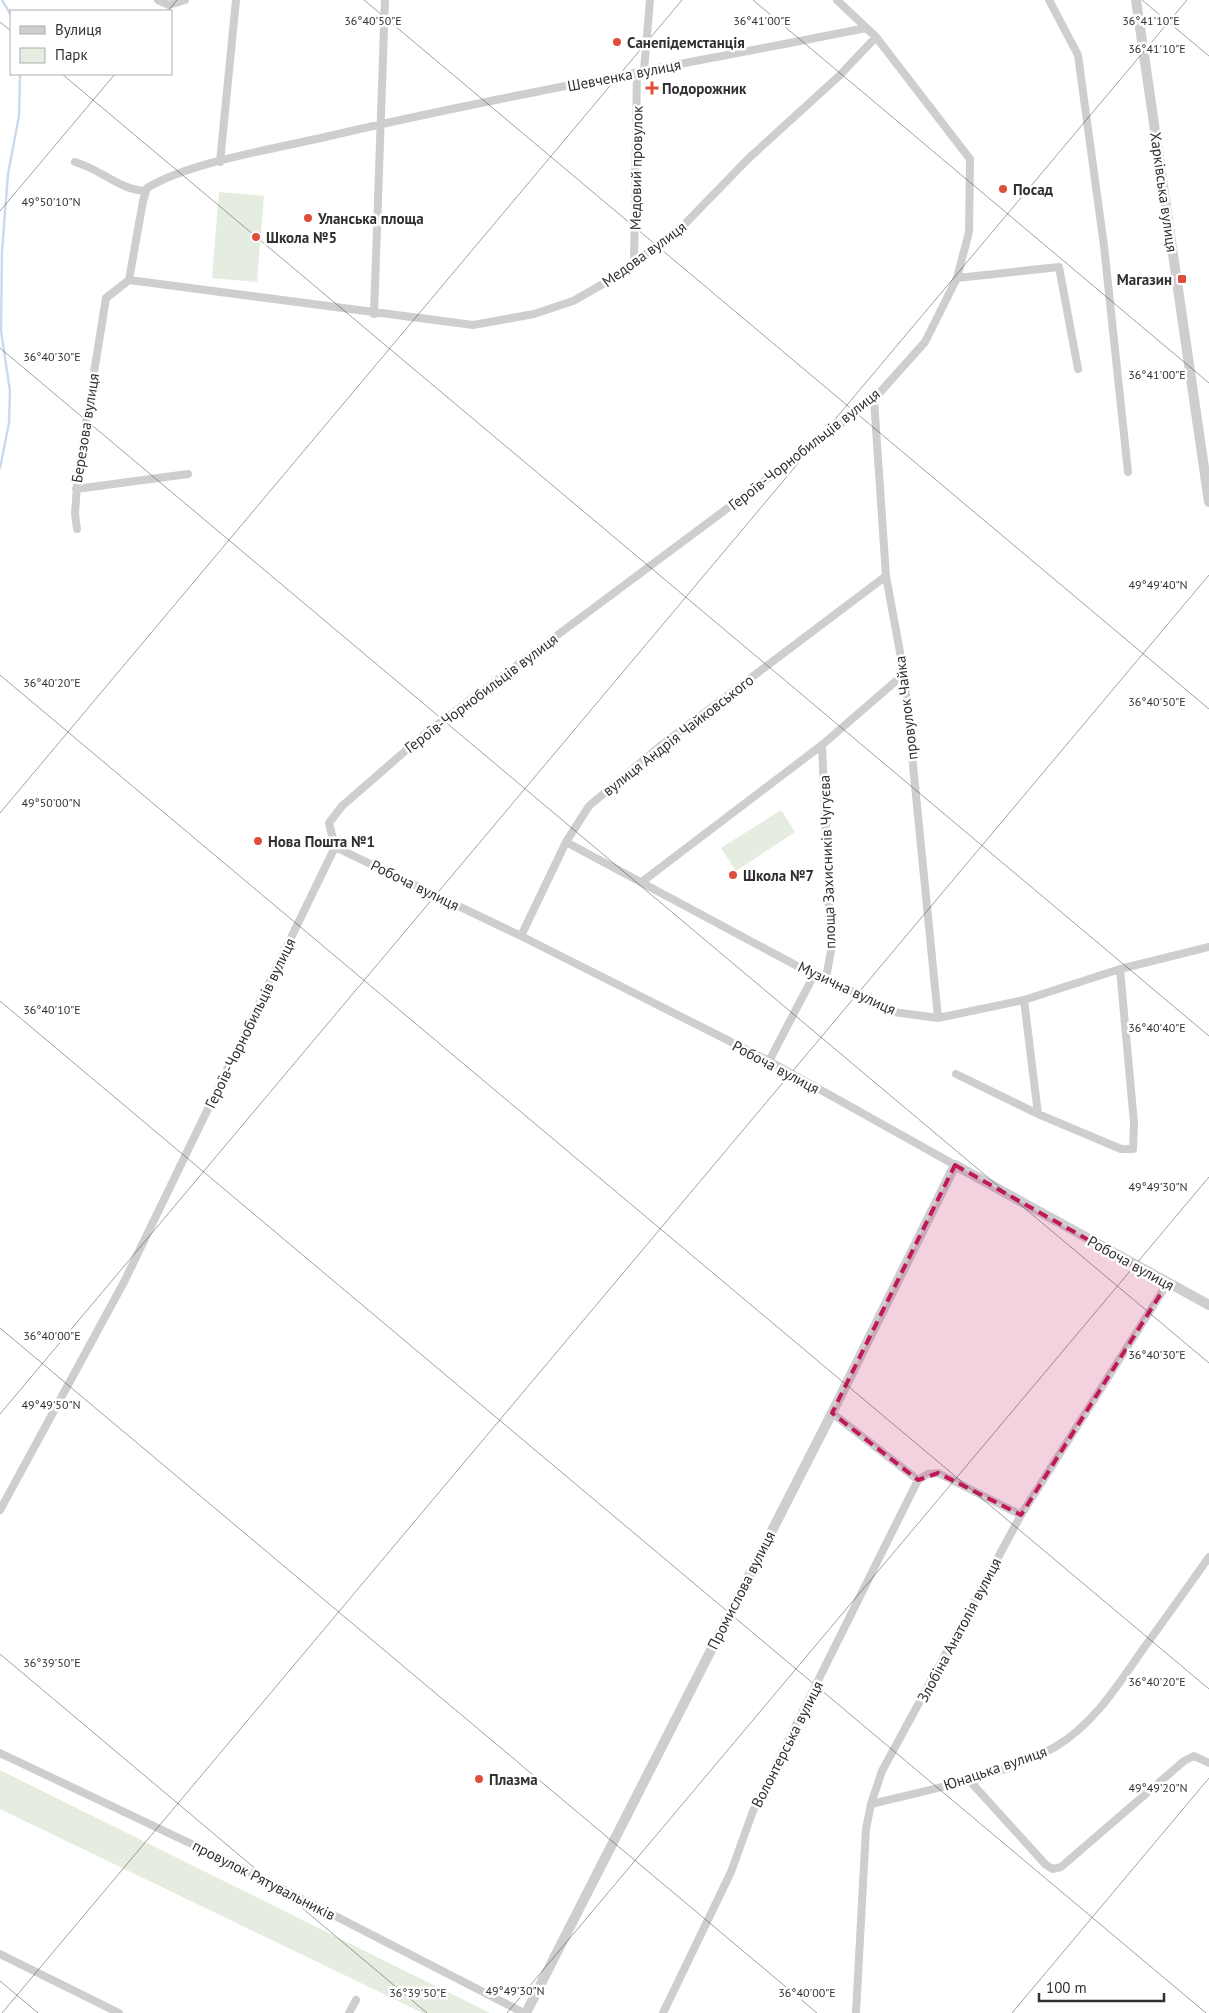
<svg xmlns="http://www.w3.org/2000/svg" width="1209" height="2013" viewBox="0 0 1209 2013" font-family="'PT Sans',sans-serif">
	<rect width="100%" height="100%" fill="#fff"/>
	<path fill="#e5ede0" d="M 219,192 L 264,196 L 257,282 L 212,278 Z
		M 781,810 L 795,832 L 736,871 L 721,848 Z
		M 0,1770 L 490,2013 L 423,2013 L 0,1809 Z"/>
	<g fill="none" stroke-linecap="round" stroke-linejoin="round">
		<path stroke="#cddaec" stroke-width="2.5" d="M 2,0 L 11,15
			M 0,468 L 9,423 L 10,391 L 1,331 L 2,251 L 8,174 L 19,116 L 20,74"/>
		<path stroke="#cecece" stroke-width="8" d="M 158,0 L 169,5 L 185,0
			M 1049,0 L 1078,55 L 1104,246 L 1128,472
			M 644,70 L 650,0
			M 75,162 C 101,169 119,190 146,191
			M 220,162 L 236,0
			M 634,264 L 637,72
			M 957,278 L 1059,267 L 1078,369
			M 129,280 L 473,325 L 534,314 L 573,301 L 603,284 L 678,231 L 749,158 L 839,76 L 876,37
			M 129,280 L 143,201 L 147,188 C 190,162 274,149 325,137 C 504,95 686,64 866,28
			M 374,314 L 385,0
			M 874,399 L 886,576 L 904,674 L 938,1018
			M 76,489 L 188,474
			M 77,529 L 75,514 L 78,472 L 106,298 L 129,280
			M 822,745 L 831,951 L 826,978
			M 566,842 L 814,975 L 826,978 L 893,1012 L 938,1018 L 1024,1000 L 1120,969 L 1209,947
			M 335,847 L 521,936 L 769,1061 L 955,1165
			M 643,881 L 822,745 L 904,674
			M 521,936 L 566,842 L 589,806 L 659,747 L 886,576
			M 1024,1000 L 1038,1114
			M 769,1061 L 814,975
			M 956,1074 L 1038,1114 L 1121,1149 L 1133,1149 L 1134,1123 L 1120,969
			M 832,1413 L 918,1480 L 928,1474 L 938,1473 L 1021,1515
			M 0,1510 L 124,1282 L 335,847 L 329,823 L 342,806 L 426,733 L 874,399 L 925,342 L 957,278 L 969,232 L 970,159 L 876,37 L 837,0
			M 0,1753 L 240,1867 L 524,2013
			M 969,1780 L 1046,1865 L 1053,1869 L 1061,1867 L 1184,1761 L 1194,1756 L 1209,1763
			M 871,1804 C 927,1790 1005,1776 1055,1747 C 1093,1725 1118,1685 1143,1649 C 1165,1619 1187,1588 1209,1557
			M 0,1954 L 119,2013
			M 349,2013 L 356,2000
			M 663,2013 L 731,1872 L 753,1811 L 918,1480
			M 856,2013 L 866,1829 L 871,1804 L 882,1771 L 1021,1515 L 1167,1284"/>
		<path stroke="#cecece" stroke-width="10" d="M 1136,0 L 1209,502
			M 526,2013 L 832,1413 L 955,1165 L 1209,1305"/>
	</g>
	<path fill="#c2185b" fill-opacity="0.2" stroke="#c2185b" stroke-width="4" stroke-dasharray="10 6" stroke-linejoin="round" d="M 955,1165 L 1167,1284 L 1021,1515 L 938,1473 L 918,1480 L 832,1413 Z"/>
	<path fill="none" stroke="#313131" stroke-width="1" stroke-opacity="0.45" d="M 364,0 L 1209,709M 753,0 L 1209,383M 1142,0 L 1209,56M 168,11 L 177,0M 0,22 L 11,31M 62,74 L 1209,1036M 0,211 L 115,74M 0,348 L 1209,1363M 0,675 L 1209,1689M 0,813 L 682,0M 0,1001 L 1206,2013M 0,1328 L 817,2013M 0,1414 L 1187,0M 0,1654 L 427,2013M 0,1981 L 38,2013M 2,2013 L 1209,575M 507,2013 L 1209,1177M 1012,2013 L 1209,1778"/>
	<g fill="#df4e3c" stroke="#fff" stroke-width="2">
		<circle cx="617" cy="42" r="5"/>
		<path d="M649.5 80.5h5v5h5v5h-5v5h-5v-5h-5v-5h5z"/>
		<circle cx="1003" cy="189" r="5"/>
		<circle cx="308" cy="218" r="5"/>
		<circle cx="256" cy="237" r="5"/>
		<rect x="1177" y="274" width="10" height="10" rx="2.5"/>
		<circle cx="258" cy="841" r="5"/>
		<circle cx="733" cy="875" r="5"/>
		<circle cx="479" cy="1779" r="5"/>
	</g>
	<g text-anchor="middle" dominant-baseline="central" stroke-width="5" stroke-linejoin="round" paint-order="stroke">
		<g font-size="15" font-weight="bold" fill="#313131" stroke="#fff" text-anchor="start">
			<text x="627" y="42">Санепідемстанція</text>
			<text x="662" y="88">Подорожник</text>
			<text x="1013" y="189">Посад</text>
			<text x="318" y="218">Уланська площа</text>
			<text x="266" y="237">Школа №5</text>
			<text x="1172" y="279" text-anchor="end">Магазин</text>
			<text x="268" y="841">Нова Пошта №1</text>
			<text x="743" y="875">Школа №7</text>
			<text x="489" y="1779">Плазма</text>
		</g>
		<g font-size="15" fill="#313131" stroke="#fff">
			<text transform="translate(624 75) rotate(-11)">Шевченка вулиця</text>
			<text transform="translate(636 168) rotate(-89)">Медовий провулок</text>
			<text transform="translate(1164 192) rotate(82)">Харківська вулиця</text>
			<text transform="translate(644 254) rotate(-36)">Медова вулиця</text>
			<text transform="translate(85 428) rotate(-81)">Березова вулиця</text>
			<text transform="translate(804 449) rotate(-38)">Героїв-Чорнобильців вулиця</text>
			<text transform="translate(481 693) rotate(-37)">Героїв-Чорнобильців вулиця</text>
			<text transform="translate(906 708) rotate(-97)">провулок Чайка</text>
			<text transform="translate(678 735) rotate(-38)">вулиця Андрія Чайковського</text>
			<text transform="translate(827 862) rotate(-92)">площа Захисників Чугуєва</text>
			<text transform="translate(415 885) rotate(26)">Робоча вулиця</text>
			<text transform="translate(847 988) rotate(25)">Музична вулиця</text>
			<text transform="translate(250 1023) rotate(-64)">Героїв-Чорнобильців вулиця</text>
			<text transform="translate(776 1067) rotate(28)">Робоча вулиця</text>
			<text transform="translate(1131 1263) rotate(29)">Робоча вулиця</text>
			<text transform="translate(741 1590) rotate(-63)">Промислова вулиця</text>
			<text transform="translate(959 1630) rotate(-62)">Злобіна Анатолія вулиця</text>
			<text transform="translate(787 1744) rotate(-63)">Волонтерська вулиця</text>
			<text transform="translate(995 1768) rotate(-19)">Юнацька вулиця</text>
			<text transform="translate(264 1880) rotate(27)">провулок Рятувальників</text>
		</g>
	</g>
	<g font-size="12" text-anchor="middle" fill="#313131" stroke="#fff" stroke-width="5" stroke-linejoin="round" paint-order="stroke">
		<text x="1151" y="25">36°41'10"E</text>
		<text x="373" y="25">36°40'50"E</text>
		<text x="762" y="25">36°41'00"E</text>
		<text x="1157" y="53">36°41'10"E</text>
		<text x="51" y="206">49°50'10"N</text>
		<text x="52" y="361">36°40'30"E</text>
		<text x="1157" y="379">36°41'00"E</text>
		<text x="1158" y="589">49°49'40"N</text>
		<text x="52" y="687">36°40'20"E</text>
		<text x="1157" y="706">36°40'50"E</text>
		<text x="51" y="807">49°50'00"N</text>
		<text x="52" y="1014">36°40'10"E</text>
		<text x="1157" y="1032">36°40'40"E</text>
		<text x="1158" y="1191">49°49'30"N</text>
		<text x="52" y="1340">36°40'00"E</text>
		<text x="1157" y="1359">36°40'30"E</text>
		<text x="51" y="1409">49°49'50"N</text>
		<text x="52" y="1667">36°39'50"E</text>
		<text x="1157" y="1686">36°40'20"E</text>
		<text x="1158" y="1792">49°49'20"N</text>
		<text x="515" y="1995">49°49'30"N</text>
		<text x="418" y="1997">36°39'50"E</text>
		<text x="807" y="1997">36°40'00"E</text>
	</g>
	<rect x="10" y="10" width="162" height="65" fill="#ffffff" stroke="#adadad"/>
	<rect x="20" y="26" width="25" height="8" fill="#cecece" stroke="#adadad"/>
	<text x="55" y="35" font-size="15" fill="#313131">Вулиця</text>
	<rect x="20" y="48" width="25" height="15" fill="#e5ede0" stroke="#adadad"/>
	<text x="55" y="60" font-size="15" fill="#313131">Парк</text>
	<path d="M1039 1993v8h125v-8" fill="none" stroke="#313131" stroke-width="2.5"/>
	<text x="1046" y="1993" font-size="15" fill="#313131" stroke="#ffffff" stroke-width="4" paint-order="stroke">100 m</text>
</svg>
